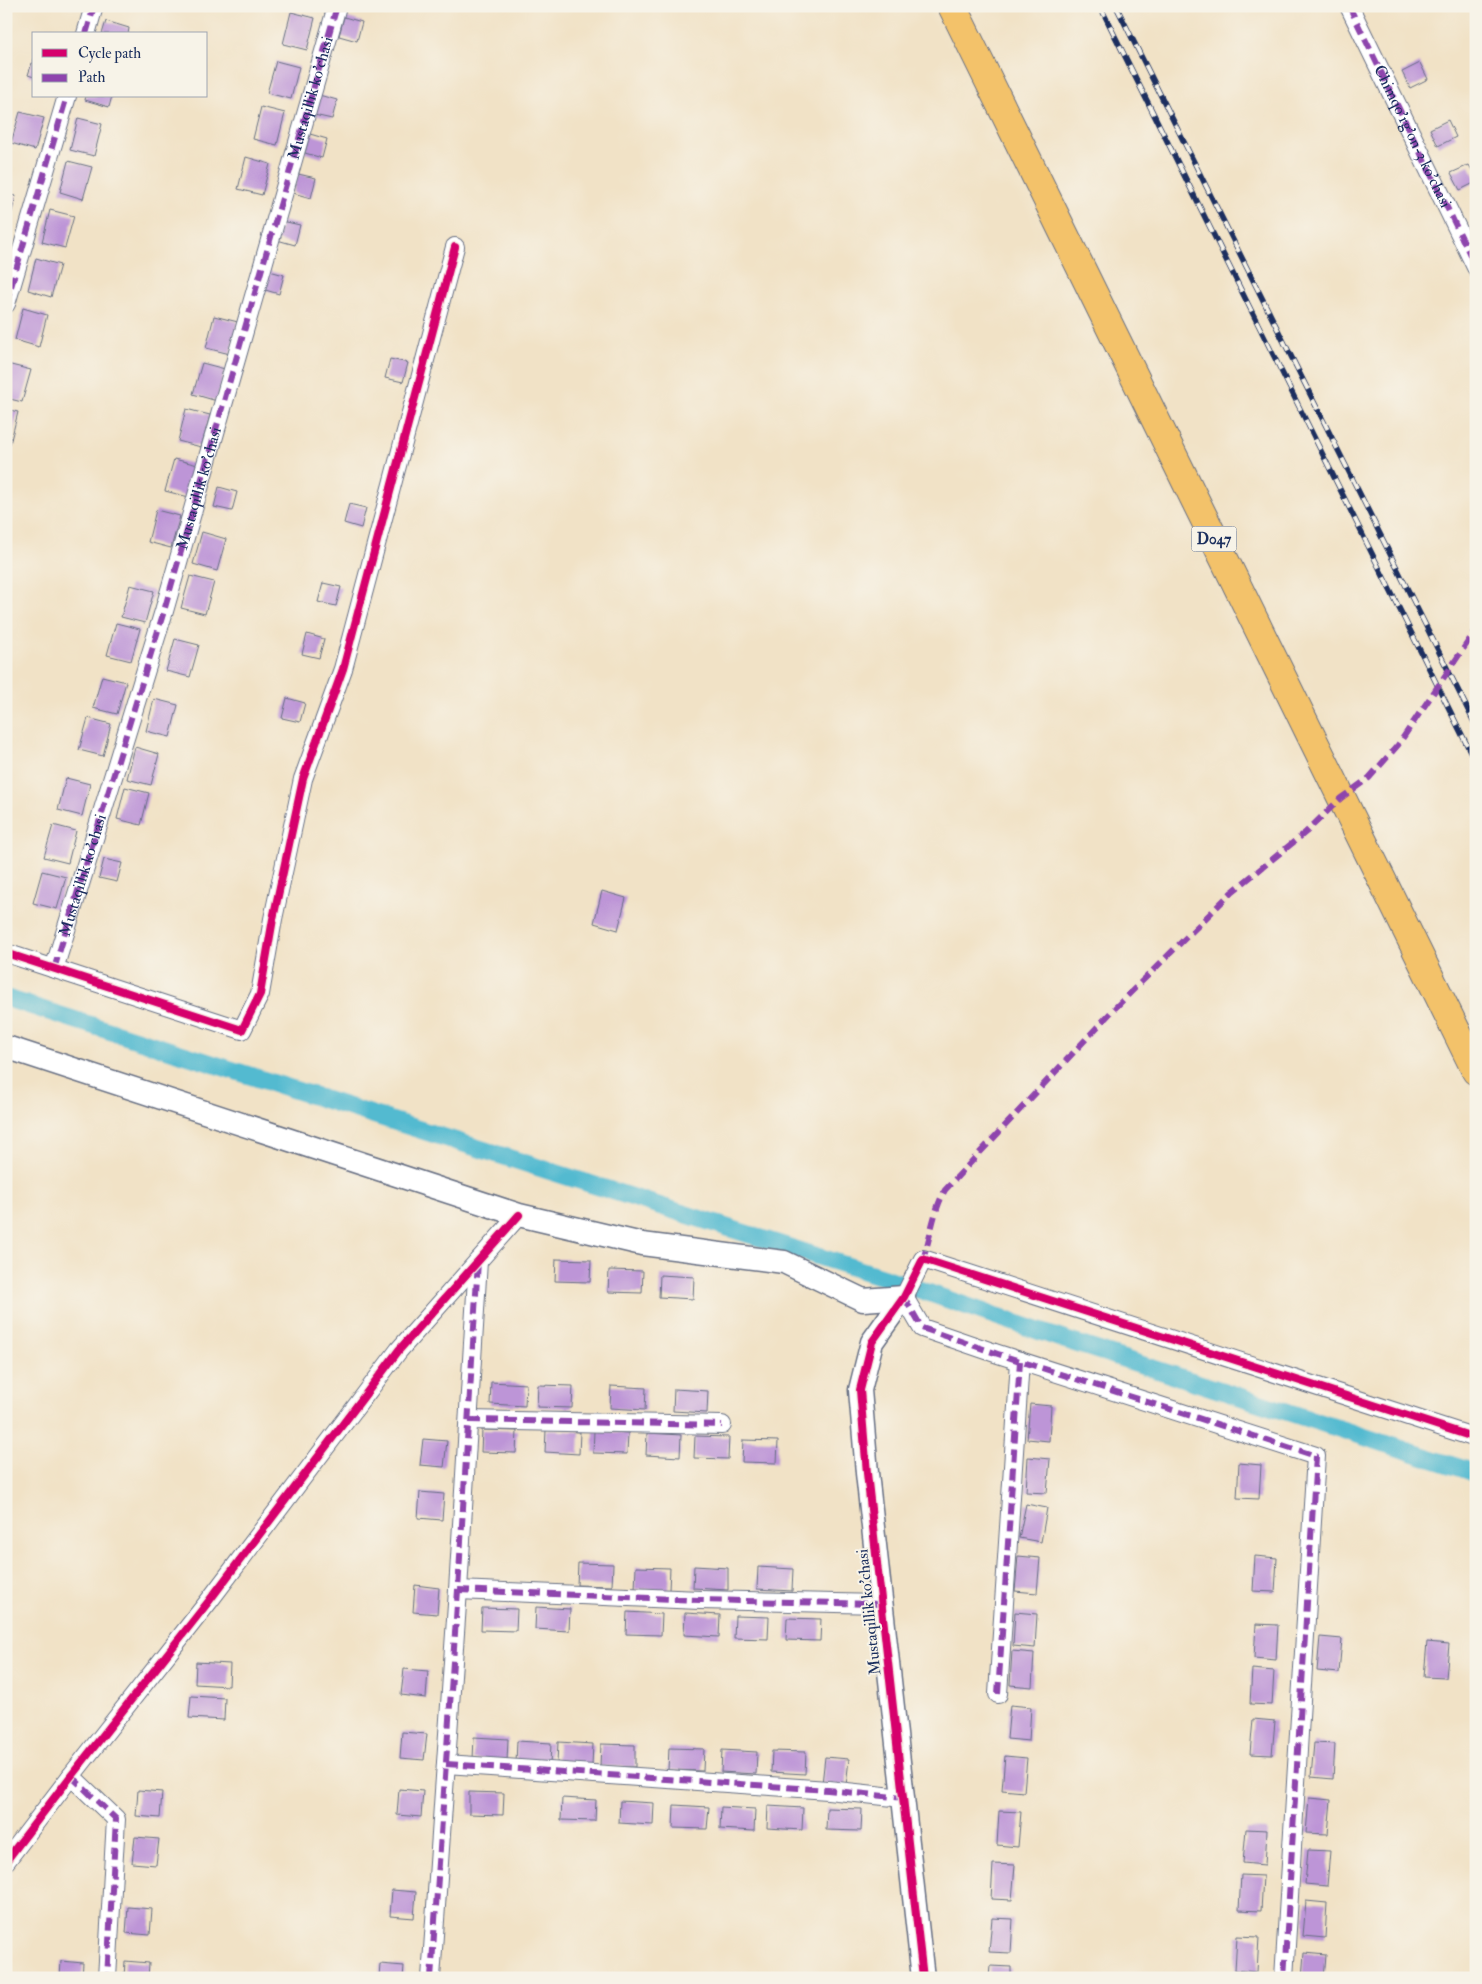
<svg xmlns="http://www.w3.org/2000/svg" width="1482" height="1984" viewBox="0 0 1482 1984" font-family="'IM FELL Double Pica',serif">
	<rect width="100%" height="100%" fill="#f7f3e8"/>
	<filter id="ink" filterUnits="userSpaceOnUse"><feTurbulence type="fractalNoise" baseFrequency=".02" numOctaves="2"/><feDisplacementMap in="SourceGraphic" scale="10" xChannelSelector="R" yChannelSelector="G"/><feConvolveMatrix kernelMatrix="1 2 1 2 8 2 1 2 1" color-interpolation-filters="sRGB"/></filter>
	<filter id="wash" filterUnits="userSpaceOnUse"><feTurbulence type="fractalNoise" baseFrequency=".0096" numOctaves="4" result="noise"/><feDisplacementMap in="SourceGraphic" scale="20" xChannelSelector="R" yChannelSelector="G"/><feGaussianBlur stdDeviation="1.12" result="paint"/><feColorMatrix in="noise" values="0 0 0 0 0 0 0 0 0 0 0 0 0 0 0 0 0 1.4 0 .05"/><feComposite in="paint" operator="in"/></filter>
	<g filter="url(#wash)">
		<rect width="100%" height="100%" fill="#f1e2c6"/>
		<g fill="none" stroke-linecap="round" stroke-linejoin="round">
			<path stroke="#52bad0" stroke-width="18" d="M 6,998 L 886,1278 L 1056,1337 L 1476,1473"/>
		</g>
		<g id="blocks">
			<path fill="#bd95d7" d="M 291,12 L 315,18 L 307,50 L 283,44 Z
				M 344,17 L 362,22 L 357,41 L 339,36 Z
				M 106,21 L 129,28 L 128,34 L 102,34 Z
				M 34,57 L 34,77 L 28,75 Z
				M 276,61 L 299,67 L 291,99 L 267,93 Z
				M 1420,63 L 1428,79 L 1410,88 L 1402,72 Z
				M 319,95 L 337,100 L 332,119 L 314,115 Z
				M 86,96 L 112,96 L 109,107 L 85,100 Z
				M 261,107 L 285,113 L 277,145 L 253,139 Z
				M 20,112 L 44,118 L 35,150 L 11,143 Z
				M 78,118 L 102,124 L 94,156 L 70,150 Z
				M 1448,120 L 1456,137 L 1438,146 L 1430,129 Z
				M 310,134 L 327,139 L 322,158 L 305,153 Z
				M 246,157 L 270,164 L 262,195 L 238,189 Z
				M 68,161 L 92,167 L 83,199 L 60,192 Z
				M 1469,165 L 1476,177 L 1476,182 L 1460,190 L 1451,173 Z
				M 298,174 L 316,178 L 311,198 L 293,193 Z
				M 6,194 L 16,196 L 7,230 L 6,230 Z
				M 50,210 L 74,216 L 65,248 L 42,242 Z
				M 282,221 L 300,225 L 295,245 L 277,240 Z
				M 36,258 L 60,265 L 51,297 L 28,290 Z
				M 266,270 L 284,275 L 279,294 L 262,289 Z
				M 23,308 L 47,315 L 39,347 L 15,340 Z
				M 214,316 L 238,322 L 230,354 L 206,348 Z
				M 390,359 L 408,363 L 403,382 L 385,378 Z
				M 202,363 L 225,369 L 217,401 L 193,394 Z
				M 7,364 L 31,370 L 22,402 L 6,398 Z
				M 6,409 L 18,412 L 10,444 L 6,443 Z
				M 186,409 L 210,415 L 201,447 L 178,441 Z
				M 174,459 L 198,465 L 189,497 L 165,491 Z
				M 219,487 L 237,492 L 232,511 L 214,507 Z
				M 349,504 L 366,508 L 361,528 L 344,523 Z
				M 156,510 L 180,516 L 171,548 L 148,542 Z
				M 202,532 L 226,539 L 217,571 L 193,564 Z
				M 190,576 L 214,582 L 205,614 L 181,608 Z
				M 323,583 L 341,587 L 336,606 L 318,602 Z
				M 130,585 L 154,591 L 145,623 L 121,617 Z
				M 116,623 L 140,629 L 131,661 L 107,655 Z
				M 307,634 L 324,639 L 319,658 L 302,654 Z
				M 175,639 L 199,645 L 190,677 L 166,671 Z
				M 102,676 L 126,682 L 117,714 L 93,708 Z
				M 287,698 L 305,703 L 300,722 L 282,718 Z
				M 154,699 L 178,705 L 170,737 L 146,731 Z
				M 88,718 L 111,724 L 103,756 L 79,750 Z
				M 135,747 L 159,754 L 151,785 L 127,779 Z
				M 66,778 L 90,784 L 82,816 L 58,810 Z
				M 125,787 L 149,793 L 141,825 L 117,819 Z
				M 53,825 L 76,831 L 68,863 L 44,857 Z
				M 104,859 L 122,863 L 117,882 L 99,878 Z
				M 42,871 L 66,877 L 57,909 L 33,903 Z
				M 602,891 L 626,898 L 618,930 L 594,923 Z
				M 556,1259 L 591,1260 L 590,1282 L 555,1281 Z
				M 609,1270 L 643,1271 L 642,1293 L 608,1292 Z
				M 660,1275 L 694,1277 L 693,1299 L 659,1297 Z
				M 491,1382 L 526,1384 L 525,1406 L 490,1404 Z
				M 538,1385 L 573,1386 L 572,1408 L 537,1407 Z
				M 611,1386 L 646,1388 L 645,1410 L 610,1408 Z
				M 674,1389 L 708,1391 L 707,1413 L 673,1411 Z
				M 1030,1404 L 1051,1406 L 1049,1441 L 1027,1439 Z
				M 482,1430 L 517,1431 L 516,1453 L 481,1452 Z
				M 546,1430 L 580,1432 L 579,1454 L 545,1452 Z
				M 594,1431 L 628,1433 L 627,1454 L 593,1453 Z
				M 647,1433 L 681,1435 L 680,1457 L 646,1455 Z
				M 695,1436 L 729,1437 L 728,1459 L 694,1458 Z
				M 423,1439 L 447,1441 L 444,1467 L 420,1465 Z
				M 743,1440 L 778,1441 L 777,1463 L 742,1462 Z
				M 1028,1457 L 1050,1459 L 1047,1493 L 1026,1492 Z
				M 1239,1463 L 1261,1465 L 1259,1499 L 1237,1498 Z
				M 420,1492 L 444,1494 L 442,1520 L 418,1518 Z
				M 1026,1504 L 1047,1508 L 1041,1542 L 1019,1538 Z
				M 1018,1556 L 1040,1558 L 1037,1593 L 1015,1591 Z
				M 1255,1556 L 1277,1558 L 1275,1592 L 1253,1591 Z
				M 578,1563 L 613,1564 L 612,1586 L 577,1585 Z
				M 694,1566 L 728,1568 L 728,1590 L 693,1588 Z
				M 636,1567 L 670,1568 L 669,1590 L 635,1589 Z
				M 758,1567 L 793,1569 L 792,1591 L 757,1589 Z
				M 415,1585 L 439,1588 L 437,1614 L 413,1612 Z
				M 536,1607 L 570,1609 L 569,1631 L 535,1629 Z
				M 482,1608 L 517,1609 L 516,1631 L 481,1630 Z
				M 627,1612 L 662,1614 L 661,1635 L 626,1634 Z
				M 1015,1612 L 1037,1614 L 1035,1648 L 1013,1646 Z
				M 685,1613 L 720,1615 L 719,1637 L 684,1635 Z
				M 735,1616 L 769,1617 L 768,1639 L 734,1638 Z
				M 787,1618 L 821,1619 L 820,1641 L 786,1640 Z
				M 1256,1624 L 1278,1625 L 1276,1660 L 1254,1658 Z
				M 1320,1637 L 1342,1639 L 1339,1673 L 1317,1671 Z
				M 1427,1642 L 1449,1644 L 1446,1678 L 1424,1677 Z
				M 1012,1651 L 1034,1653 L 1032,1687 L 1010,1685 Z
				M 196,1662 L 230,1664 L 229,1686 L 195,1684 Z
				M 404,1669 L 428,1671 L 426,1698 L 401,1695 Z
				M 1252,1669 L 1274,1671 L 1272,1705 L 1250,1704 Z
				M 191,1696 L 225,1698 L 224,1720 L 189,1718 Z
				M 1010,1705 L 1031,1707 L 1029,1741 L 1007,1739 Z
				M 1253,1719 L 1275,1721 L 1272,1755 L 1250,1754 Z
				M 402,1732 L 427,1734 L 424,1760 L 400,1758 Z
				M 474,1737 L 508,1739 L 507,1761 L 473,1759 Z
				M 517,1741 L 551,1743 L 550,1765 L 516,1763 Z
				M 558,1742 L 593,1744 L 592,1765 L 557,1764 Z
				M 1314,1743 L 1335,1744 L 1333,1779 L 1311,1777 Z
				M 601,1744 L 635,1745 L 635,1767 L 600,1766 Z
				M 669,1748 L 704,1749 L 703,1771 L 668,1770 Z
				M 722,1750 L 757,1752 L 756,1774 L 721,1772 Z
				M 772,1751 L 806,1752 L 805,1774 L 771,1772 Z
				M 1005,1756 L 1027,1758 L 1024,1792 L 1002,1790 Z
				M 825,1757 L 849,1759 L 846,1786 L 822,1784 Z
				M 399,1789 L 423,1791 L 421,1817 L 397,1815 Z
				M 138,1790 L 162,1792 L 160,1818 L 136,1816 Z
				M 469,1792 L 504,1793 L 503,1815 L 469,1814 Z
				M 562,1798 L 596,1800 L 595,1821 L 561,1820 Z
				M 1309,1798 L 1331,1800 L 1328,1834 L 1306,1833 Z
				M 620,1801 L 654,1803 L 653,1825 L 619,1823 Z
				M 674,1805 L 709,1807 L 707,1829 L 673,1828 Z
				M 768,1806 L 803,1808 L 802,1830 L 767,1828 Z
				M 721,1807 L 755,1809 L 754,1831 L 720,1829 Z
				M 827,1808 L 862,1809 L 861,1831 L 826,1830 Z
				M 999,1811 L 1021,1812 L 1018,1847 L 997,1845 Z
				M 1246,1829 L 1267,1830 L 1265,1865 L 1243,1863 Z
				M 135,1837 L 159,1839 L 156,1865 L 132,1863 Z
				M 1308,1850 L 1330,1851 L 1327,1886 L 1305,1884 Z
				M 993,1864 L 1015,1865 L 1012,1900 L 991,1899 Z
				M 1241,1875 L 1263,1876 L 1261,1911 L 1239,1910 Z
				M 392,1890 L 416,1892 L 414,1918 L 390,1916 Z
				M 1306,1901 L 1327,1903 L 1325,1938 L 1303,1936 Z
				M 128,1907 L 152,1909 L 150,1935 L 126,1933 Z
				M 992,1918 L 1013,1919 L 1011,1953 L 989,1952 Z
				M 1237,1936 L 1259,1937 L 1257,1972 L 1235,1970 Z
				M 1304,1953 L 1326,1955 L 1324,1978 L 1302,1978 Z
				M 61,1961 L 83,1963 L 82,1978 L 60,1978 Z
				M 125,1961 L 149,1963 L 148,1978 L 124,1978 Z
				M 380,1964 L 404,1966 L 403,1978 L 379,1978 Z
				M 990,1966 L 1011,1967 L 1011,1978 L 989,1978 Z"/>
		</g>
	</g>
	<g filter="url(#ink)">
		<use href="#blocks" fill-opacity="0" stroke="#666e82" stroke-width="1"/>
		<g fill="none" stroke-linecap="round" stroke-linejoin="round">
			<defs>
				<g id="minor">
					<path id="s1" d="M 1349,6 L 1476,267"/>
					<path d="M 86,34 L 94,6"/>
					<path d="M 6,304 L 67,96"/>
					<path d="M 6,953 L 242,1030 L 260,994 L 273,919 L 303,779 L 343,669 L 455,247"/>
					<path d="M 54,969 L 164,611 L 337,6"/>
					<path d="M 469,1420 L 722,1425"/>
					<path d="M 458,1590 L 700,1600 L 881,1604"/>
					<path d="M 998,1694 L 1020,1361"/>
					<path d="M 446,1764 L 828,1790 L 903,1798"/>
					<path d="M 71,1776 L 116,1819 L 107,1978"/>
					<path d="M 6,1861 L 71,1776 L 209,1601 L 399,1350 L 519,1215"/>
					<path d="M 431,1978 L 458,1590 L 478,1261"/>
					<path d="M 1284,1978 L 1316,1456 L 998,1354 L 922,1328 L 904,1297 L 923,1259 L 1476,1438"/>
				</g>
				<path id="tertiary" d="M 6,1047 L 519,1215 L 642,1244 L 784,1262 L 863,1300 L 904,1297
					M 904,1297 L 872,1342 L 860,1390 L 867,1473 L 923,1978"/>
				<path id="primary" d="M 952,6 L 1476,1071"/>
			</defs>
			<use href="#minor" stroke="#666e82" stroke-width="20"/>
			<use href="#tertiary" stroke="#666e82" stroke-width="25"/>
			<use href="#primary" stroke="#666e82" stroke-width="30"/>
			<use href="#minor" stroke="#fff" stroke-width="18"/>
			<use href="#tertiary" stroke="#fff" stroke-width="22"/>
			<use href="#primary" stroke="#f3c26a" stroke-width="28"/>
			<defs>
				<path id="rail" d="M 1100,6 L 1476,763
					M 1116,6 L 1476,726"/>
			</defs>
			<use href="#rail" stroke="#1b2f5e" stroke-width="5.5"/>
			<use href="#rail" stroke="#f7f3e8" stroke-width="4" stroke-dasharray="11" stroke-linecap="butt"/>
			<g stroke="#8e44ad" stroke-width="6" stroke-dasharray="12 6" stroke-linecap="butt">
				<path d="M 1349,6 L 1476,267"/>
				<path d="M 86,34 L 94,6"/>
				<path d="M 6,304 L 67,96"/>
				<path id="s2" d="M 54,969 L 164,611 L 337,6"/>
				<path d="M 926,1260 L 923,1259 C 931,1236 933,1212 945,1190 L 1115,1008 L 1232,892 L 1306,832 L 1341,798 L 1369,778 L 1398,745 L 1476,630"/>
				<path d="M 904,1297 L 922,1328 L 998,1354 L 1316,1456 L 1284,1978"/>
				<path d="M 469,1420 L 722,1425"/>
				<path d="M 458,1590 L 700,1600 L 881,1604"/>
				<path d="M 998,1694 L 1020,1361"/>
				<path d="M 446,1764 L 828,1790 L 903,1798"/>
				<path d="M 71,1776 L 116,1819 L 107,1978"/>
				<path d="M 431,1978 L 458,1590 L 478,1261"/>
			</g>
			<defs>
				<path id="cycleway" d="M 6,953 L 242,1030 L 260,994 L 273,919 L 303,779 L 343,669 L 455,247
					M 6,1861 L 71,1776 L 209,1601 L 399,1350 L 519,1215
					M 923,1978 L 867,1473 L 860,1390 L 872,1342 L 904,1297 L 923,1259 L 1476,1438"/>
			</defs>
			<use href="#cycleway" stroke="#f7f3e8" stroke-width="11"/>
			<use href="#cycleway" stroke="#d6006c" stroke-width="8"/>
		</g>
	</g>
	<g text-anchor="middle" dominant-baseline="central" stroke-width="4" stroke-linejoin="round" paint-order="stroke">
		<rect fill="#f7f3e8" stroke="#5d6a87" stroke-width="1" x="1191.5" y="526.5" width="45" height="25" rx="4"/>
		<g font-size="15" font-weight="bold" fill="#1b2f5e">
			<text x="1214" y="539">D047</text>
		</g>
		<g font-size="16" fill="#1b2f5e" stroke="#f7f3e8">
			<text stroke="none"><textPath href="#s2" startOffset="908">Mustaqillik ko'chasi</textPath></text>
			<text stroke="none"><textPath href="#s1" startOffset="145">Chimqo'rg'on-3 ko'chasi</textPath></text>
			<text stroke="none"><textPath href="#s2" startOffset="502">Mustaqillik ko'chasi</textPath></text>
			<text stroke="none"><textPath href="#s2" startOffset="98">Mustaqillik ko'chasi</textPath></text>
			<text transform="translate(869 1612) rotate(-96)">Mustaqillik ko'chasi</text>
		</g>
	</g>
	<rect width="1482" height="1984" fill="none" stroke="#f7f3e8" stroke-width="25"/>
	<rect x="32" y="32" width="175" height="65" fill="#f7f3e8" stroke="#9fa5b1"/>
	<rect x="42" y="49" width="25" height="8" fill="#d6006c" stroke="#9fa5b1"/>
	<text x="78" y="58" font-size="15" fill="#1b2f5e">Cycle path</text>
	<rect x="42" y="74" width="25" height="8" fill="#8e44ad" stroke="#9fa5b1"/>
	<text x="78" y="82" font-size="15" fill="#1b2f5e">Path</text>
</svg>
